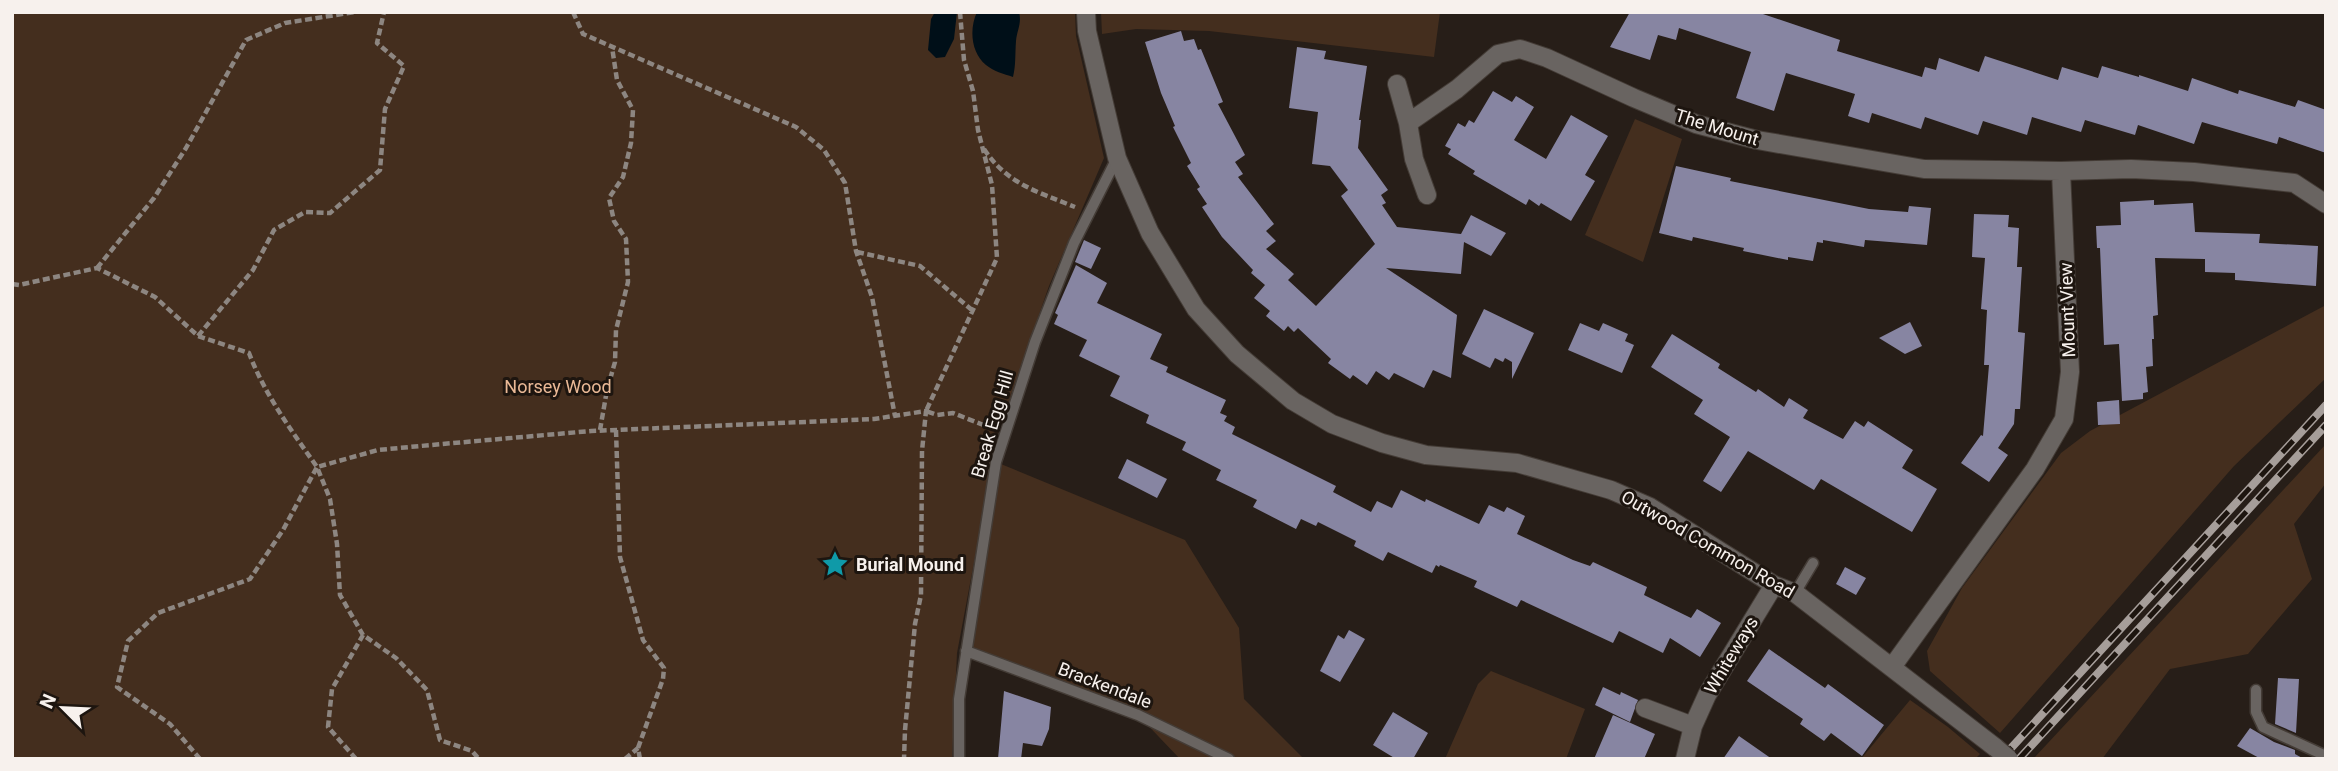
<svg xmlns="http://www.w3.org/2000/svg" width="2338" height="771" viewBox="0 0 2338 771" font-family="Roboto,sans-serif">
	<rect width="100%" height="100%" fill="#271e18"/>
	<path fill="#442e1e" d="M 12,12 L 1075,12 L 1076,36 L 1104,158 L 1049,286 L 999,429 L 957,653 L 952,759 L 12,759 Z
		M 1101,12 L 1440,12 L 1434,57 L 1209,31 L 1136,29 L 1102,34 Z
		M 1635,119 L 1682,139 L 1643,262 L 1585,235 Z
		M 2326,305 L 2326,378 L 2234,466 L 2000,733 L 1930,671 L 1927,651 L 1962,588 L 2061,453 L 2090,431 Z
		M 2326,444 L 2326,483 L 2294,524 L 2312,579 L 2248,654 L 2170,669 L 2102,759 L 2034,758 Z
		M 996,462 L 1185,540 L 1239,628 L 1244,699 L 1304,759 L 1180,759 L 1138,715 L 966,651 Z
		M 1491,671 L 1585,709 L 1566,759 L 1445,759 L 1478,684 Z
		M 1910,700 L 1948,727 L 1980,754 L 1975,759 L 1861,759 Z"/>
	<path fill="#000f18" d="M 935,12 L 957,12 L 954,39 L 945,57 L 936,58 L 928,50 L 931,19 Z
		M 977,12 L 1019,12 C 1022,23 1017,30 1016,41 C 1015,54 1016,65 1013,77 C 1004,74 993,71 986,65 C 971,53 969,29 977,12 Z"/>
	<path fill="#8785a2" d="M 1630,12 L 1757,12 L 1840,40 L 1837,51 L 1922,77 L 1925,67 L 1936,70 L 1939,58 L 1979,72 L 1985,56 L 2058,80 L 2062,67 L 2098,78 L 2102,66 L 2139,77 L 2139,75 L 2188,91 L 2192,78 L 2238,94 L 2239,90 L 2295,107 L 2298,100 L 2326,110 L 2326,153 L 2279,137 L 2277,144 L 2202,122 L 2194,144 L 2138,125 L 2135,135 L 2085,120 L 2081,132 L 2032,117 L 2027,135 L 1983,121 L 1978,135 L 1925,117 L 1921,129 L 1872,113 L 1869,123 L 1848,116 L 1855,94 L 1786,73 L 1774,111 L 1736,98 L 1751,52 L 1679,28 L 1676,40 L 1658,35 L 1650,60 L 1610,47 Z
		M 1181,31 L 1184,41 L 1194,39 L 1198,50 L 1201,49 L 1223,102 L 1218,104 L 1245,155 L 1235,162 L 1243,174 L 1238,177 L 1274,224 L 1266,231 L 1276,241 L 1266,249 L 1294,274 L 1288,280 L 1316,306 L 1375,244 L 1341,196 L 1348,190 L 1330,166 L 1312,164 L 1318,112 L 1289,108 L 1297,47 L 1326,51 L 1324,59 L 1367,66 L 1359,120 L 1361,120 L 1358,148 L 1388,190 L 1381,195 L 1386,203 L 1382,205 L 1397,227 L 1461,234 L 1471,215 L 1506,233 L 1491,256 L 1464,242 L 1461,274 L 1386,268 L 1457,315 L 1451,378 L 1433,370 L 1424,388 L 1394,373 L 1389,380 L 1376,371 L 1367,385 L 1353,375 L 1350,379 L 1328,363 L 1331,359 L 1298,328 L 1294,332 L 1288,326 L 1284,331 L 1266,316 L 1270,311 L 1254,298 L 1265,285 L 1251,273 L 1253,270 L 1222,237 L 1202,207 L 1207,204 L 1197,189 L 1200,187 L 1187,166 L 1191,163 L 1173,127 L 1175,126 L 1161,93 L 1145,42 Z
		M 1493,91 L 1512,102 L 1516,96 L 1534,107 L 1514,140 L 1546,159 L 1571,115 L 1608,136 L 1585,175 L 1595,181 L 1571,221 L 1541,203 L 1539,206 L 1529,199 L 1526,205 L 1473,174 L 1475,171 L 1448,154 L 1451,149 L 1445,146 L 1458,123 L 1465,127 L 1469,120 L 1474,123 Z
		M 1676,166 L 1731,178 L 1730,181 L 1869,209 L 1908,212 L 1909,206 L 1931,208 L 1927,245 L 1865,240 L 1864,247 L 1823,240 L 1823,243 L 1817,242 L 1813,261 L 1788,257 L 1788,260 L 1743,251 L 1744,248 L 1693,237 L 1692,241 L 1659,233 Z
		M 2154,200 L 2154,205 L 2193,203 L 2195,232 L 2260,234 L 2259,243 L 2318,246 L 2316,286 L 2235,280 L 2235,273 L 2205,272 L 2205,259 L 2155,258 L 2158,315 L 2153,316 L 2154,339 L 2152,339 L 2153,366 L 2146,367 L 2148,392 L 2143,393 L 2143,399 L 2122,401 L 2119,344 L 2104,345 L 2100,248 L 2097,248 L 2096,226 L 2121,225 L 2120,202 Z
		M 1974,214 L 2009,215 L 2008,227 L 2019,228 L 2017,267 L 2022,267 L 2018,332 L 2025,333 L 2020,409 L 2015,409 L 2014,424 L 1998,448 L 2008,455 L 1989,482 L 1961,463 L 1981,435 L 1983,436 L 1989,365 L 1984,365 L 1987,310 L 1981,309 L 1985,258 L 1972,257 Z
		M 1084,240 L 1101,248 L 1091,269 L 1075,262 Z
		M 1076,265 L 1107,283 L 1097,303 L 1162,334 L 1150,359 L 1168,367 L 1166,372 L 1226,400 L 1220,413 L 1227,416 L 1224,421 L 1235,427 L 1232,434 L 1336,486 L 1333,492 L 1371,512 L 1377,501 L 1392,508 L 1401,490 L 1425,502 L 1426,499 L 1479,524 L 1489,505 L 1504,512 L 1507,507 L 1525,516 L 1517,534 L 1573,560 L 1590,566 L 1593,562 L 1647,587 L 1644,595 L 1691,618 L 1697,609 L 1721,623 L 1700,657 L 1670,638 L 1663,653 L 1619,631 L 1613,643 L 1521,600 L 1517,607 L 1474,587 L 1477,581 L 1440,565 L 1439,567 L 1436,565 L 1432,573 L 1388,552 L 1383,561 L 1354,546 L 1356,541 L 1318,522 L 1316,526 L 1301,519 L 1296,529 L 1253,507 L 1257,500 L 1216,480 L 1221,470 L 1182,450 L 1186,442 L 1146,423 L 1149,415 L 1110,396 L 1120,376 L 1079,356 L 1087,340 L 1054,324 L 1058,315 L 1055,313 Z
		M 1484,309 L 1534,333 L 1512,379 L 1512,362 L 1505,358 L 1503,362 L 1495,358 L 1490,368 L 1462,354 Z
		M 1910,322 L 1922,346 L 1905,354 L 1879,338 Z
		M 1580,323 L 1599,331 L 1603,323 L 1628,334 L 1625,341 L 1634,345 L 1622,373 L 1568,350 Z
		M 1672,334 L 1720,364 L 1718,368 L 1756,392 L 1758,389 L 1784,407 L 1789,398 L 1808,410 L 1803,418 L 1843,439 L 1855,421 L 1864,427 L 1868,421 L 1913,450 L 1902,468 L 1937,489 L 1912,532 L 1821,479 L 1814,490 L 1748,451 L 1721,492 L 1703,481 L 1730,437 L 1694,414 L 1703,400 L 1651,367 Z
		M 2119,400 L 2120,424 L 2098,425 L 2097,402 Z
		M 1127,459 L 1167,479 L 1157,498 L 1118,478 Z
		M 1845,567 L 1866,578 L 1856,595 L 1836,584 Z
		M 1349,630 L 1365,639 L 1340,682 L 1320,671 L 1338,635 L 1344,639 Z
		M 1769,649 L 1825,688 L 1828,684 L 1884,725 L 1862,756 L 1831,733 L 1824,741 L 1800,724 L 1803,719 L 1747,681 Z
		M 2278,678 L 2299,679 L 2296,733 L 2275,724 Z
		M 1603,687 L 1620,695 L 1621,692 L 1638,700 L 1630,722 L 1595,705 Z
		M 1004,691 L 1051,707 L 1049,729 L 1042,746 L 1023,743 L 1021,759 L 998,759 Z
		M 1393,712 L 1428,733 L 1413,759 L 1396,759 L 1373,745 Z
		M 1613,715 L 1655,734 L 1644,759 L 1594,759 Z
		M 2250,728 L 2274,742 L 2295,750 L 2295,754 L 2304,759 L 2261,759 L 2237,746 Z
		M 1739,736 L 1772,759 L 1723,759 Z"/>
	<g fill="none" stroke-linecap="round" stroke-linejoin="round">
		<defs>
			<path id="lane" d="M 1795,593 L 1813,563
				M 966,651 L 1138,715 L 1229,759
				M 2256,690 L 2256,712 L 2263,727 L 2326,756
				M 959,759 L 959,699 L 996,462 L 1035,342 L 1074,243 L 1117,158"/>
			<path id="street" d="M 1086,12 L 1087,31 L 1117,158 L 1150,233 L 1196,309 L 1237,354 L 1293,401 L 1332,424 L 1382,443 L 1426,455 L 1517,463 L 1611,490 L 1650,507 L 1774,585 L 1795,593 L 1996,748
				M 1397,84 L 1408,123
				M 1427,195 L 1414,159 L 1408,123 L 1457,89 L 1498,54 L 1520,49 L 1547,58 L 1634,98 L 1696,124 L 1757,140 L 1924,169 L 2061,171
				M 1892,667 L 2035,469 L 2064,419 L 2070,372 L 2061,171 L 2131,169 L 2194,172 L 2294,183 L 2326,204
				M 1645,708 L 1693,726
				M 1685,759 L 1693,726 L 1707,695 L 1774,585"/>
		</defs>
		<use href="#lane" stroke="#443c36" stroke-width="13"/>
		<use href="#street" stroke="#443c36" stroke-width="20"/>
		<path stroke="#8d8681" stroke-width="4.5" stroke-dasharray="7 3.5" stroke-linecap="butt" d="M 573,12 L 583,34 L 796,127 L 824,150 L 845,183 L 856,251 L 872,297 L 895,416
			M 960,12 L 964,60 L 973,91 L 978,130 L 992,185 L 997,258 L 926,411 L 937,415 L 953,413 L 991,428
			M 984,149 C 1007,184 1038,192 1075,207
			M 857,252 L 920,266 L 973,311
			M 97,268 L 154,198 L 186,148 L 246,40 L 285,23 L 355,12
			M 12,284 L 19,285 L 97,268 L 155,297 L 198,336 L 249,353 C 265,395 291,430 317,467 L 378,450 L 431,445 L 591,431 L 874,419 L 926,411 L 922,451 L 921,595 L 915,624 L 905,730 L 904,759
			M 198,336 L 253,270 L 274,230 L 305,212 L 330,213 L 380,170 L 385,109 L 404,66 L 377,43 L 384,12
			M 600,430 L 607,390 L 615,362 L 616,330 L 628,282 L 626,239 L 614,221 L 609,198 L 623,177 L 631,143 L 633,110 L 617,80 L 612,47
			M 616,430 L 620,557 L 643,640 L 664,668 L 663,679 L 638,748
			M 200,759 L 170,724 L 117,687 L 128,641 L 158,613 L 250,579 L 283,530 L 317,467 L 330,499 L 337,544 L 340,595 L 363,635 L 396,658 L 427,690 L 440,740 L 472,751 L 479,759
			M 356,759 L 328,727 L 332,689 L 363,635
			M 625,759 L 638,748 L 640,759"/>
		<use href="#lane" stroke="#696461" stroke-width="10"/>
		<use href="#street" stroke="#696461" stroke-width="18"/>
		<defs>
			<path id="rail" d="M 2001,759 L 2326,405
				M 2019,759 L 2326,425"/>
		</defs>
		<use href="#rail" stroke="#a69e9a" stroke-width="8"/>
		<use href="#rail" stroke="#1d150f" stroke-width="5" stroke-dasharray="16" stroke-linecap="butt"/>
		<defs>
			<path id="street-bridge" d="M 1996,748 L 2009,759"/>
		</defs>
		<use href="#street-bridge" stroke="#443c36" stroke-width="20" stroke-linecap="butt"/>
		<use href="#street-bridge" stroke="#696461" stroke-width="18"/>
	</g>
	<defs>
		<symbol id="sight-bare" viewBox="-9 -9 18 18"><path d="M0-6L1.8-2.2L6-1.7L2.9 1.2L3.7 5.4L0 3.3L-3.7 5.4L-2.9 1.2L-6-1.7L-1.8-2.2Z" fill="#0f9aa8" stroke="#1d150f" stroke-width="2.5" paint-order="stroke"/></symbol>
	</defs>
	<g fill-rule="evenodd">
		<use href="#sight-bare" x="816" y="545" width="38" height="38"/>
	</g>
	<g text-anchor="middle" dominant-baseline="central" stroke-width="6" stroke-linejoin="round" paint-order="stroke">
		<g font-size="18" fill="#f7f1ed" stroke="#1d150f">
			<text transform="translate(1717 127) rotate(17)">The Mount</text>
			<text transform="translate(2067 310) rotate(-92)">Mount View</text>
			<text transform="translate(992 424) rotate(-74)">Break Egg Hill</text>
			<text transform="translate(1708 544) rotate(30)">Outwood Common Road</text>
			<text transform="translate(1731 655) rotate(-59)">Whiteways</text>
			<text transform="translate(1105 685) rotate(21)">Brackendale</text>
		</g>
		<g font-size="18" fill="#eab996" stroke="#1d150f">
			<text x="558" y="386">Norsey Wood</text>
		</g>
		<g font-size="18" font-weight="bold" fill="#f7f1ed" stroke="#1d150f" text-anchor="start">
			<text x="856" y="564">Burial Mound</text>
		</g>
	</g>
	<rect width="2338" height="771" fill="none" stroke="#f7f1ed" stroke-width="28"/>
	<g transform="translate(63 708) rotate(294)" stroke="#1d150f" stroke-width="5" paint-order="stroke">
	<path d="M0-5L12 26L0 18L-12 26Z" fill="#f7f1ed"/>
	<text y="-10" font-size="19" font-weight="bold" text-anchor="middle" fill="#f7f1ed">N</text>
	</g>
</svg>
